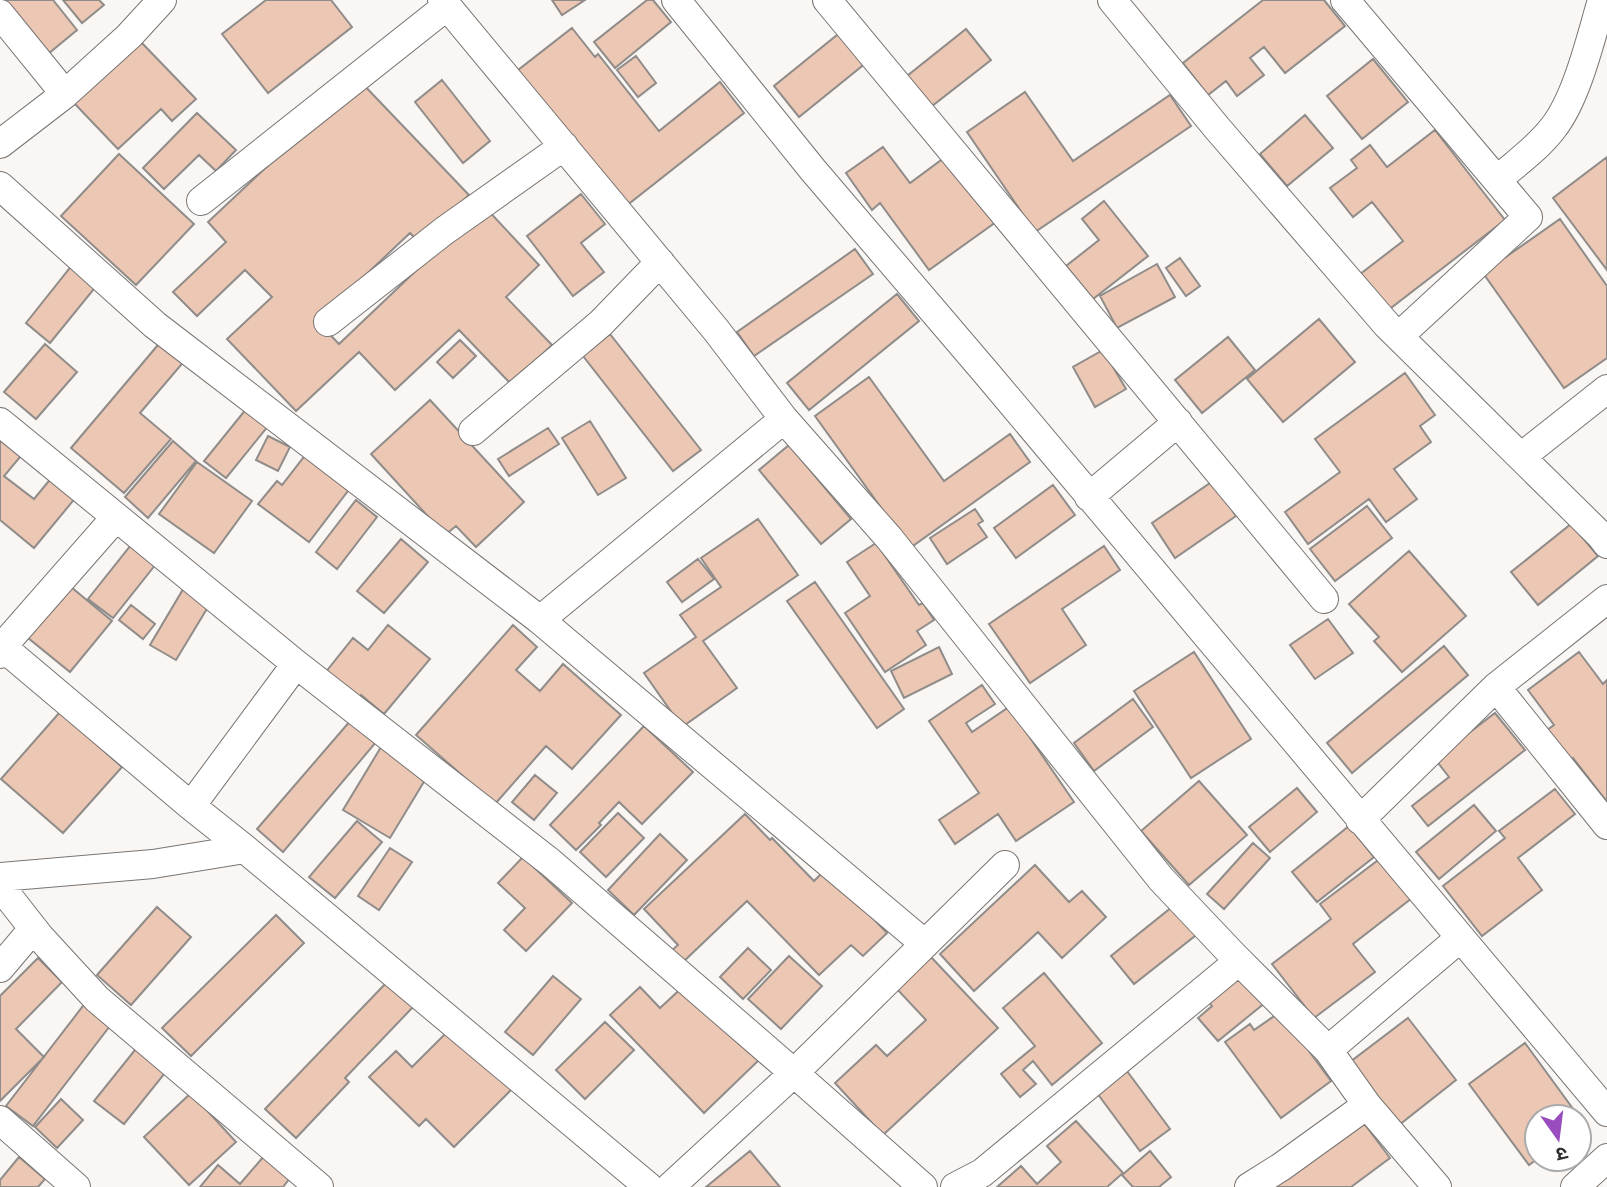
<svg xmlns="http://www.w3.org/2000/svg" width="1607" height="1187" viewBox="0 0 1607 1187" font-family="Arial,'Noto Sans Devanagari',sans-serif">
	<rect width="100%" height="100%" fill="#f9f6f4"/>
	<path fill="#ecc7b4" stroke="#8f8c8a" stroke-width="2" d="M 4,0 L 53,0 L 77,30 L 48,54 Z
		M 63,0 L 99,0 L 104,5 L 82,23 Z
		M 266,0 L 331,0 L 352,27 L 268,93 L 222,34 Z
		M 552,0 L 585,0 L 562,15 Z
		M 647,0 L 653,0 L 671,22 L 615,68 L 594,42 Z
		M 1263,0 L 1324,0 L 1345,26 L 1285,73 L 1264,47 L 1250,58 L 1264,75 L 1237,96 L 1226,81 L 1208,95 L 1183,63 Z
		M 572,28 L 595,57 L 598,54 L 659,131 L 720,82 L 744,113 L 626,206 L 513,74 Z
		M 966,29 L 991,60 L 932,106 L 907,76 Z
		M 842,31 L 867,62 L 799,117 L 774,86 Z
		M 140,41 L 196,99 L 172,121 L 161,109 L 118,149 L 74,103 Z
		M 636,56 L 656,83 L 638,97 L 617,70 Z
		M 1373,59 L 1408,102 L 1362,139 L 1327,96 Z
		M 359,80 L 469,195 L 419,242 L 410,233 L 317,321 L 339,344 L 484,206 L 539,265 L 506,297 L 552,345 L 511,384 L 459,330 L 395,390 L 359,352 L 296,411 L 227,339 L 272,297 L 245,270 L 197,316 L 173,292 L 226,242 L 208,222 Z
		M 442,80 L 490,141 L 463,163 L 415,102 Z
		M 1025,92 L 1073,161 L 1170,95 L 1191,126 L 1035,232 L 967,132 Z
		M 197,113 L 236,150 L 216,171 L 199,155 L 164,189 L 143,168 Z
		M 1305,115 L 1333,148 L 1287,186 L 1260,154 Z
		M 1435,130 L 1505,220 L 1387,311 L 1359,275 L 1403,241 L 1372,202 L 1353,217 L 1330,188 L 1357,168 L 1351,160 L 1370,145 L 1387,167 Z
		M 883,147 L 910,183 L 948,155 L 996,222 L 929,270 L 880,203 L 872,210 L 846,173 Z
		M 119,154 L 194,224 L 136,285 L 61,216 Z
		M 1607,157 L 1607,270 L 1553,198 Z
		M 581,194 L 605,224 L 581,243 L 604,272 L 573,296 L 527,236 Z
		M 1104,201 L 1148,256 L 1093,299 L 1066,266 L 1099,240 L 1082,219 Z
		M 1560,219 L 1607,286 L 1607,358 L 1564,388 L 1483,273 Z
		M 855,249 L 873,274 L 754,356 L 737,332 Z
		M 1180,258 L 1200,286 L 1186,296 L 1166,268 Z
		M 73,264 L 98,284 L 50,343 L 26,323 Z
		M 1157,264 L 1175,297 L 1117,328 L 1100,296 Z
		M 897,294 L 919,321 L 809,410 L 787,383 Z
		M 1319,319 L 1355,362 L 1283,422 L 1247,379 Z
		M 610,334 L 701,450 L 673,471 L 583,356 Z
		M 1228,337 L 1255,370 L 1202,413 L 1175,380 Z
		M 163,339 L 187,358 L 140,413 L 171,439 L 124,493 L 71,448 Z
		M 460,340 L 476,356 L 453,378 L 437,362 Z
		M 45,344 L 77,372 L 36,419 L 4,392 Z
		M 1103,350 L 1126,389 L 1095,407 L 1073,367 Z
		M 1405,373 L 1435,415 L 1420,426 L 1431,442 L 1394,469 L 1417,499 L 1386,522 L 1369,499 L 1308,544 L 1285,512 L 1340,472 L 1315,439 Z
		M 869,377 L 944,481 L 1010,434 L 1030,462 L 910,548 L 815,416 Z
		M 430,400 L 524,502 L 476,547 L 456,526 L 445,535 L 371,454 Z
		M 247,408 L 269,425 L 226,478 L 204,461 Z
		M 590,421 L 626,478 L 598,495 L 562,438 Z
		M 548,428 L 559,444 L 509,476 L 498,459 Z
		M 0,432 L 26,450 L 4,476 L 34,499 L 53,476 L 77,496 L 34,548 L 0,520 Z
		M 268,436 L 290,447 L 278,471 L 256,460 Z
		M 173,441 L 196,461 L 148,518 L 125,497 Z
		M 789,445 L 851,519 L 821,544 L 759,470 Z
		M 307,453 L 351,487 L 309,542 L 258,504 L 277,481 L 282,485 Z
		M 197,462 L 252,501 L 214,553 L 159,514 Z
		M 1213,481 L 1236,516 L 1175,558 L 1152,523 Z
		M 1053,485 L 1075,515 L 1016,558 L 994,528 Z
		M 356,500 L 377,517 L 337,569 L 316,552 Z
		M 1367,506 L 1392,538 L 1335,581 L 1310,549 Z
		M 975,509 L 983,521 L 978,524 L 987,537 L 947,564 L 930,538 Z
		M 758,519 L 798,575 L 703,641 L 737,688 L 682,727 L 644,673 L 696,637 L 680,615 L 721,587 L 701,558 Z
		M 1571,524 L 1598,556 L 1538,605 L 1511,572 Z
		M 401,539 L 428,562 L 384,613 L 357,591 Z
		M 876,543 L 919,605 L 923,603 L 934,620 L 917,631 L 926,645 L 885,672 L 845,613 L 870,596 L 847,562 Z
		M 131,545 L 156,564 L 113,618 L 88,599 Z
		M 1104,546 L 1120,570 L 1062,609 L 1086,645 L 1030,683 L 989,624 Z
		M 1409,551 L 1466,616 L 1402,672 L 1374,641 L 1379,637 L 1349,604 Z
		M 698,559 L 714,579 L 682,602 L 667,582 Z
		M 65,582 L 112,621 L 70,672 L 22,633 Z
		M 815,582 L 904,709 L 877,728 L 787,601 Z
		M 185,586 L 211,602 L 176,660 L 150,645 Z
		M 131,605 L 155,624 L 143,639 L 119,620 Z
		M 1328,619 L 1353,653 L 1315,679 L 1290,645 Z
		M 388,625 L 430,659 L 384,714 L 361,695 L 358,699 L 325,673 L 353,638 L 368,650 Z
		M 513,625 L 537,647 L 516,670 L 540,691 L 563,664 L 621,715 L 572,769 L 546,746 L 495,804 L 416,735 Z
		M 1444,646 L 1468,675 L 1352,773 L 1327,743 Z
		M 939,647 L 952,674 L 904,698 L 891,671 Z
		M 1194,652 L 1251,739 L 1191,778 L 1134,691 Z
		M 1579,652 L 1603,684 L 1607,680 L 1607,802 L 1573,758 L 1571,760 L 1547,730 L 1554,725 L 1528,690 Z
		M 982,685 L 995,704 L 966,723 L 972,732 L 1009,707 L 1074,802 L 1016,841 L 998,814 L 955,844 L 939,820 L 979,793 L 929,721 Z
		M 1133,699 L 1153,727 L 1094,771 L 1074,743 Z
		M 60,712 L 122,767 L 63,833 L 1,779 Z
		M 1495,713 L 1525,750 L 1428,826 L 1412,806 L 1449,777 L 1435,759 Z
		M 351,720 L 377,741 L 283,852 L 257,829 Z
		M 644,726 L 693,772 L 642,824 L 619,802 L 599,823 L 601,825 L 576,850 L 550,825 Z
		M 381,747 L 428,775 L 390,838 L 343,810 Z
		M 535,775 L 557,793 L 534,820 L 512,802 Z
		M 1199,781 L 1247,835 L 1189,885 L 1141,831 Z
		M 1297,788 L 1317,812 L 1270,852 L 1249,827 Z
		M 1555,789 L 1575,814 L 1518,858 L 1542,890 L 1482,936 L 1443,886 L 1505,838 L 1499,831 Z
		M 1474,805 L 1496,831 L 1439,879 L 1416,852 Z
		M 618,813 L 644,838 L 606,877 L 580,852 Z
		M 745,814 L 770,840 L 772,838 L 814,881 L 826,869 L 887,933 L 863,956 L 851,945 L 819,975 L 747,901 L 682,963 L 671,951 L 678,945 L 644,909 Z
		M 357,821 L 382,842 L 335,898 L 309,877 Z
		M 1349,826 L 1374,857 L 1317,902 L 1292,872 Z
		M 660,834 L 687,860 L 634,915 L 608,890 Z
		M 1253,843 L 1270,858 L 1224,909 L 1207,894 Z
		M 390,848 L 412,862 L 379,910 L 358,896 Z
		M 523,857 L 572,903 L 526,951 L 504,930 L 525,908 L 498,883 Z
		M 1381,858 L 1412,898 L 1353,944 L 1375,972 L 1314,1018 L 1272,964 L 1331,919 L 1320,904 Z
		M 1035,865 L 1069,902 L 1082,891 L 1106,917 L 1062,958 L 1038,932 L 974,991 L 940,954 Z
		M 1177,903 L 1200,932 L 1134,984 L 1111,956 Z
		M 157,907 L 191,937 L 131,1005 L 97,975 Z
		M 276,915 L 304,943 L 191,1056 L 162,1028 Z
		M 748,948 L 771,970 L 743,999 L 720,977 Z
		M 789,956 L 822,986 L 781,1029 L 748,999 Z
		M 931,957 L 998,1028 L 883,1135 L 835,1083 L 876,1045 L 887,1056 L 926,1020 L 897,989 Z
		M 38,958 L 62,982 L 16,1029 L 44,1057 L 0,1101 L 0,996 Z
		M 1238,969 L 1266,1002 L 1218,1041 L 1198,1018 L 1212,1006 L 1205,997 Z
		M 1044,973 L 1102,1043 L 1052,1085 L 1033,1061 L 1023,1070 L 1036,1084 L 1020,1097 L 1001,1074 L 1035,1046 L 1003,1008 Z
		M 553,976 L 581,999 L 533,1055 L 505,1032 Z
		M 387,982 L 413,1007 L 345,1078 L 349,1082 L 296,1138 L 265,1109 Z
		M 687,983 L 760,1059 L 704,1113 L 610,1015 L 640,987 L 660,1008 Z
		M 86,1002 L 113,1022 L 33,1126 L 6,1106 Z
		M 1280,1012 L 1331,1081 L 1281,1118 L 1225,1042 L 1250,1024 L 1254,1030 Z
		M 1408,1018 L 1456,1080 L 1399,1125 L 1350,1062 Z
		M 605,1022 L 634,1050 L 585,1099 L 556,1070 Z
		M 449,1030 L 514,1087 L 454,1147 L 426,1119 L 419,1126 L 369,1077 L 396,1051 L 412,1067 Z
		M 1525,1043 L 1579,1117 L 1537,1117 L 1537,1159 L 1529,1165 L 1469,1084 Z
		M 139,1045 L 169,1068 L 124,1124 L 94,1101 Z
		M 1127,1071 L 1170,1129 L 1140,1151 L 1097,1093 Z
		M 191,1093 L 236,1142 L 189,1185 L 144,1137 Z
		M 61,1099 L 83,1120 L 57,1148 L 35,1127 Z
		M 1360,1118 L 1390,1158 L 1351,1187 L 1270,1187 Z
		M 1076,1121 L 1123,1173 L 1107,1187 L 997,1187 L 1021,1166 L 1037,1184 L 1061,1162 L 1047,1146 Z
		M 750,1151 L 780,1187 L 706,1187 Z
		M 1150,1151 L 1171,1177 L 1159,1187 L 1133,1187 L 1122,1175 Z
		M 264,1156 L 290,1178 L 283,1187 L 200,1187 L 218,1165 L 240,1184 Z
		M 19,1157 L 45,1179 L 38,1187 L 0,1187 L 0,1180 Z"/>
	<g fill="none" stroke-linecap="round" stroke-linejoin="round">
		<defs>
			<path id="minor" d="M 442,0 L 716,330 L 784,419 L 540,620 L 925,944
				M 676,0 L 813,170 L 988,375 L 1607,1112
				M 827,0 L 1324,599
				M 1112,0 L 1217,128 L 1387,325 L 1600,535 L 1607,544
				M 1345,0 L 1528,217 L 1399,336
				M 0,14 L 65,94
				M 0,144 L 65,94 L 129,36 L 162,0
				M 1497,180 C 1515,164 1538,148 1553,128 C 1577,98 1591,37 1602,0
				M 0,186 L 155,325 L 540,620
				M 201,201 L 447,6
				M 328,322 L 444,231 L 564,146
				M 784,419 L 889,538 L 1161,879 L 1233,955 L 1328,1050
				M 0,422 L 296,664 L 550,862 L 794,1073 L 923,1187
				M 473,431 L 601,323 L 660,262
				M 1521,457 L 1607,389
				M 1089,497 L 1178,422
				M 0,645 L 191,806 L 245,849 L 649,1187
				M 0,654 L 2,647 L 116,517
				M 1496,687 L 1607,825
				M 191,806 L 296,664
				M 1360,820 L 1496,687 L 1607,599
				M 0,877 L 153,864 L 245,849
				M 0,886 L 40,937 L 97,999 L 319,1187
				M 0,968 L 33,929
				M 1367,1105 L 1328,1050 L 1460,938
				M 0,1120 L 76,1187
				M 670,1187 L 794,1073 L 1005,865
				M 955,1187 L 982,1173 L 1239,961
				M 1249,1187 L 1281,1167 L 1367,1105 L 1437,1187
				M 1575,1187 L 1607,1158"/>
		</defs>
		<use href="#minor" stroke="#787573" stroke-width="30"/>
		<use href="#minor" stroke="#fff" stroke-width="28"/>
	</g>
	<g transform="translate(1558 1138) rotate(166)"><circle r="33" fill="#ffffff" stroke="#ababab" stroke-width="2"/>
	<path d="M0-5L12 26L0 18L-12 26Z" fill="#984cbe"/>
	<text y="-10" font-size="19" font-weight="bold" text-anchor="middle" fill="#2e2d2c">उ</text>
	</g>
</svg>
